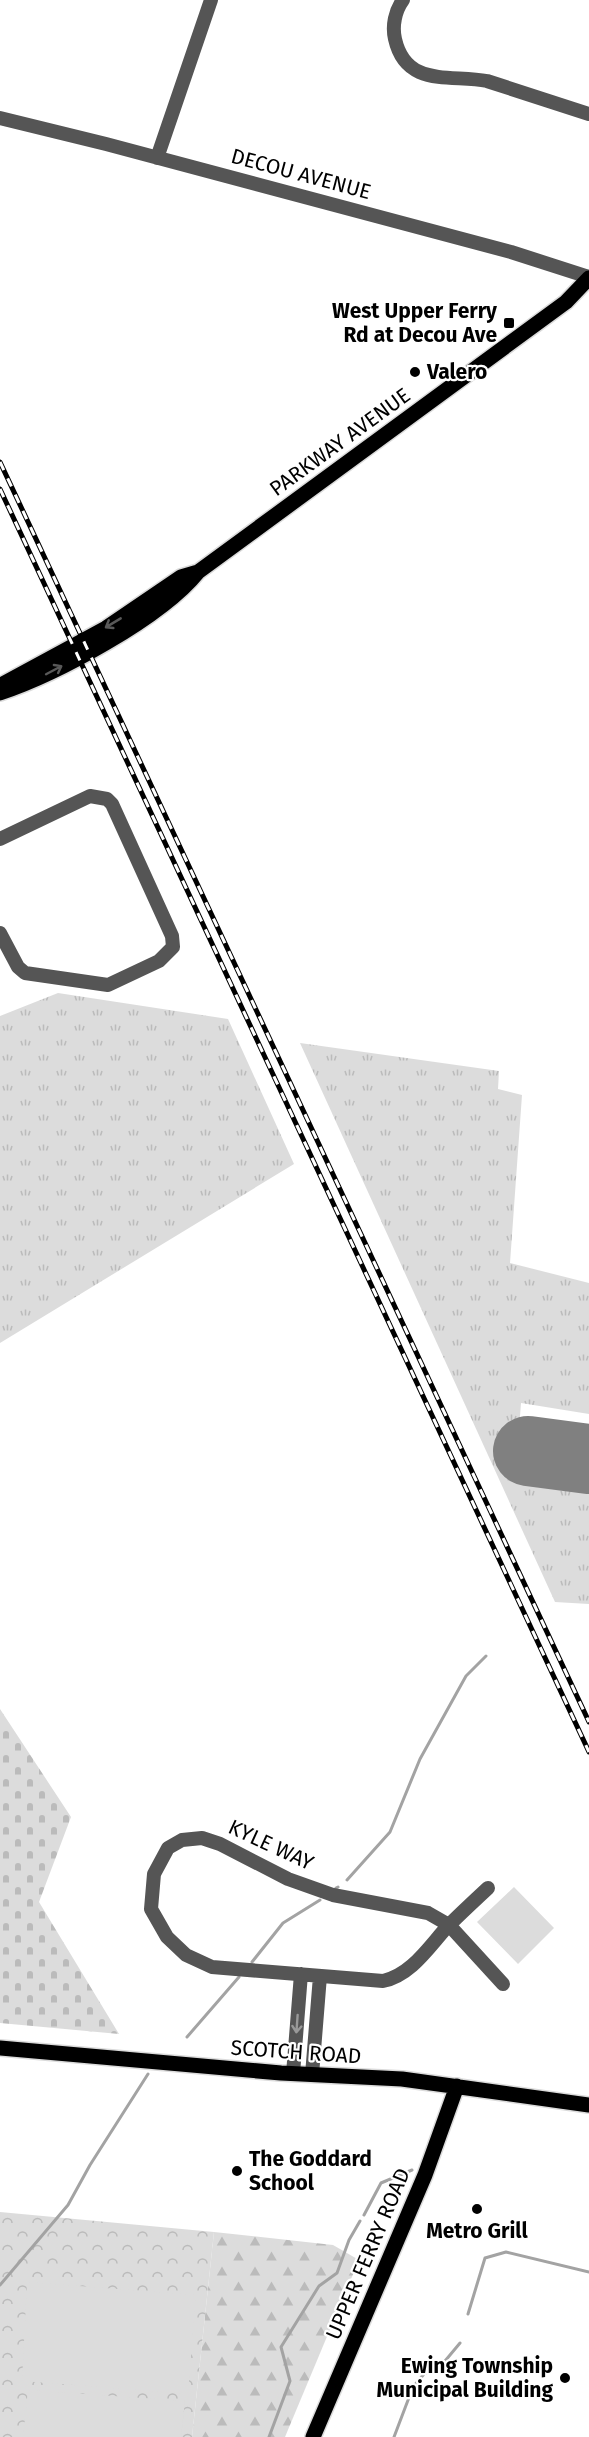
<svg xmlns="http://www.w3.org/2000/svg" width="589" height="2437" viewBox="0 0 589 2437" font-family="'Fira Sans',sans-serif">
	<defs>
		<pattern id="grass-tufts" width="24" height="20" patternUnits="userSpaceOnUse" patternTransform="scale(1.5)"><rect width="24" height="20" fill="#dcdcdc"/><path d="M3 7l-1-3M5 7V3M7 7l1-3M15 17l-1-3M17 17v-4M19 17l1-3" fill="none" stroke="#bbb"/></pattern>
		<pattern id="forest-firs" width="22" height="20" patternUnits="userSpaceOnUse" patternTransform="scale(1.5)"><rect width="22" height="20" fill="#dcdcdc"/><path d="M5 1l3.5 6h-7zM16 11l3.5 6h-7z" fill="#bbb"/></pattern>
		<pattern id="cemetery-stones" width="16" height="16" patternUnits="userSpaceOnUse" patternTransform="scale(1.5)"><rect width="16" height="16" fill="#dcdcdc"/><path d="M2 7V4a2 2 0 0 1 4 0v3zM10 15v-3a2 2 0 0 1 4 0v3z" fill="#bbb"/></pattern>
		<pattern id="park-crowns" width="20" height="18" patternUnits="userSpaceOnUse" patternTransform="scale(1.5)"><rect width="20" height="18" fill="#dcdcdc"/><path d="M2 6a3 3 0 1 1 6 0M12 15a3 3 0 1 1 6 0" fill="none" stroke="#bbb"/></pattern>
	</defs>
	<rect width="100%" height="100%" fill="#fff"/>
	<path fill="url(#grass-tufts)" d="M 58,993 L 228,1019 L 294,1164 L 0,1343 L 0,1016 Z
		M 300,1043 L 499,1071 L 498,1089 L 522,1095 L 510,1263 L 589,1283 L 589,1414 L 521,1403 L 515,1481 L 589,1490 L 589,1604 L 555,1602 Z"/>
	<path fill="url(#forest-firs)" d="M 214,2232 L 333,2245 L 359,2260 L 285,2437 L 192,2437 Z"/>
	<path fill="url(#cemetery-stones)" d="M 0,1709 L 71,1817 L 39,1902 L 119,2034 L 0,2023 Z"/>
	<path fill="url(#park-crowns)" d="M 0,2212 L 214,2232 L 192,2437 L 0,2437 Z"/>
	<path fill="#dcdcdc" d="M 514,1887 L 554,1928 L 518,1964 L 477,1922 Z
		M 27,2282 L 196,2295 L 188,2394 L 22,2381 Z
		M 28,2390 L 185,2401 L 181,2437 L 23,2437 Z"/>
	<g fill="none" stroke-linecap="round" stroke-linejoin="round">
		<path stroke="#a3a3a3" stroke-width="3" d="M 347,1880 L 390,1832 L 420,1759 L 466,1676 L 486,1656
			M 336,1888 L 338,1887
			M 252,1962 L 283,1923 L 320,1900
			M 187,2037 L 239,1977
			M 364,2215 L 381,2183 L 412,2170
			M 0,2285 L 68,2205 L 90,2165 L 148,2074
			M 468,2314 L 485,2258 L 506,2252 L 589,2272
			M 269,2437 L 290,2381 L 281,2347 L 319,2286 L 337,2273 L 349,2240 L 360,2221
			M 394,2437 L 413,2387 L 424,2374 L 440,2367 L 460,2343"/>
		<path stroke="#808080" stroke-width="70" d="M 528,1451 L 589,1459"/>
		<defs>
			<path id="major" d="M 1,685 L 106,628 L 181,577 L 198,572
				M 0,693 C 57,674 161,618 198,572 L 566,302 L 589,278
				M 0,2048 L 281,2073 L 402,2079 L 589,2105
				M 313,2437 L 425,2175 L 457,2086"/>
		</defs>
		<use href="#major" stroke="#dbdbdb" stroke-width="18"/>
		<path stroke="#555" stroke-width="14" d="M 403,0 C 395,11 392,26 395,39 C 406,88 451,74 487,81 L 589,114
			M 0,118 L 106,144 L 511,252 L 589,277
			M 157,158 L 211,0
			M 0,839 L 90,796 L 107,799 L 112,804 L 172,936 L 173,947 L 159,961 L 108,985 L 25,973 L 18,967 L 0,933
			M 488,1888 C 474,1901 460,1914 447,1927 C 428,1948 411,1975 383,1981 L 212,1967 L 186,1955 L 167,1937 L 151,1909 L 154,1874 L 168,1848 L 182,1840 L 202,1838 L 220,1844 L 288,1879 L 333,1895 L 428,1913 L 449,1925 L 503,1984
			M 293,2074 L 301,1974
			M 312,2075 L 320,1976"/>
		<use href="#major" stroke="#000" stroke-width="15"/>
		<defs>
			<path id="rail" d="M 0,462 L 589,1722
				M 0,489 L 589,1752"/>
		</defs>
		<use href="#rail" stroke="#000" stroke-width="5"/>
		<use href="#rail" stroke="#fff" stroke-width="3" stroke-dasharray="9" stroke-linecap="butt"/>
	</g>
	<defs><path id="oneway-shaft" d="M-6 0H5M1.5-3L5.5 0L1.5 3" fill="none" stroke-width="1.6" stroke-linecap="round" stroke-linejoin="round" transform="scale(1.5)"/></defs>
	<g stroke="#595959">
		<use href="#oneway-shaft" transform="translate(113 623) rotate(149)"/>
		<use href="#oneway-shaft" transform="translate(54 670) rotate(-28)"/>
	</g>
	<use stroke="#999" href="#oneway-shaft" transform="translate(297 2024) rotate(94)"/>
	<g fill="#000" stroke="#fff" stroke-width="2">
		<rect x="503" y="317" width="12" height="12" rx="3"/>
		<circle cx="415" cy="372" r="6"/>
		<circle cx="237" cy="2171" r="6"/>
		<circle cx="477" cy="2209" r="6"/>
		<circle cx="565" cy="2378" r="6"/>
	</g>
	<g text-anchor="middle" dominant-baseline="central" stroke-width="4.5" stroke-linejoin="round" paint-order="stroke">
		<g font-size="21" fill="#000" stroke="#fff">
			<text transform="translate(301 174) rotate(15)">DECOU AVENUE</text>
			<text transform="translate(340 442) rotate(-36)">PARKWAY AVENUE</text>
			<text transform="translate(271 1845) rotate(25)">KYLE WAY</text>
			<text transform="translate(296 2052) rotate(4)">SCOTCH ROAD</text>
			<text transform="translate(368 2254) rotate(-67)">UPPER FERRY ROAD</text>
		</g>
		<g font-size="21" font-weight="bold" fill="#000" stroke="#fff" text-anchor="end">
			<text x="497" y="311">West Upper Ferry<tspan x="497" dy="24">Rd at Decou Ave</tspan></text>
			<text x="427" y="372" text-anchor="start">Valero</text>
			<text x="249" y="2159" text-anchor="start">The Goddard<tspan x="249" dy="24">School</tspan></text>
			<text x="477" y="2231" text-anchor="middle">Metro Grill</text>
			<text x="553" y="2366">Ewing Township<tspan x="553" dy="24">Municipal Building</tspan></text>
		</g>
	</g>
</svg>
